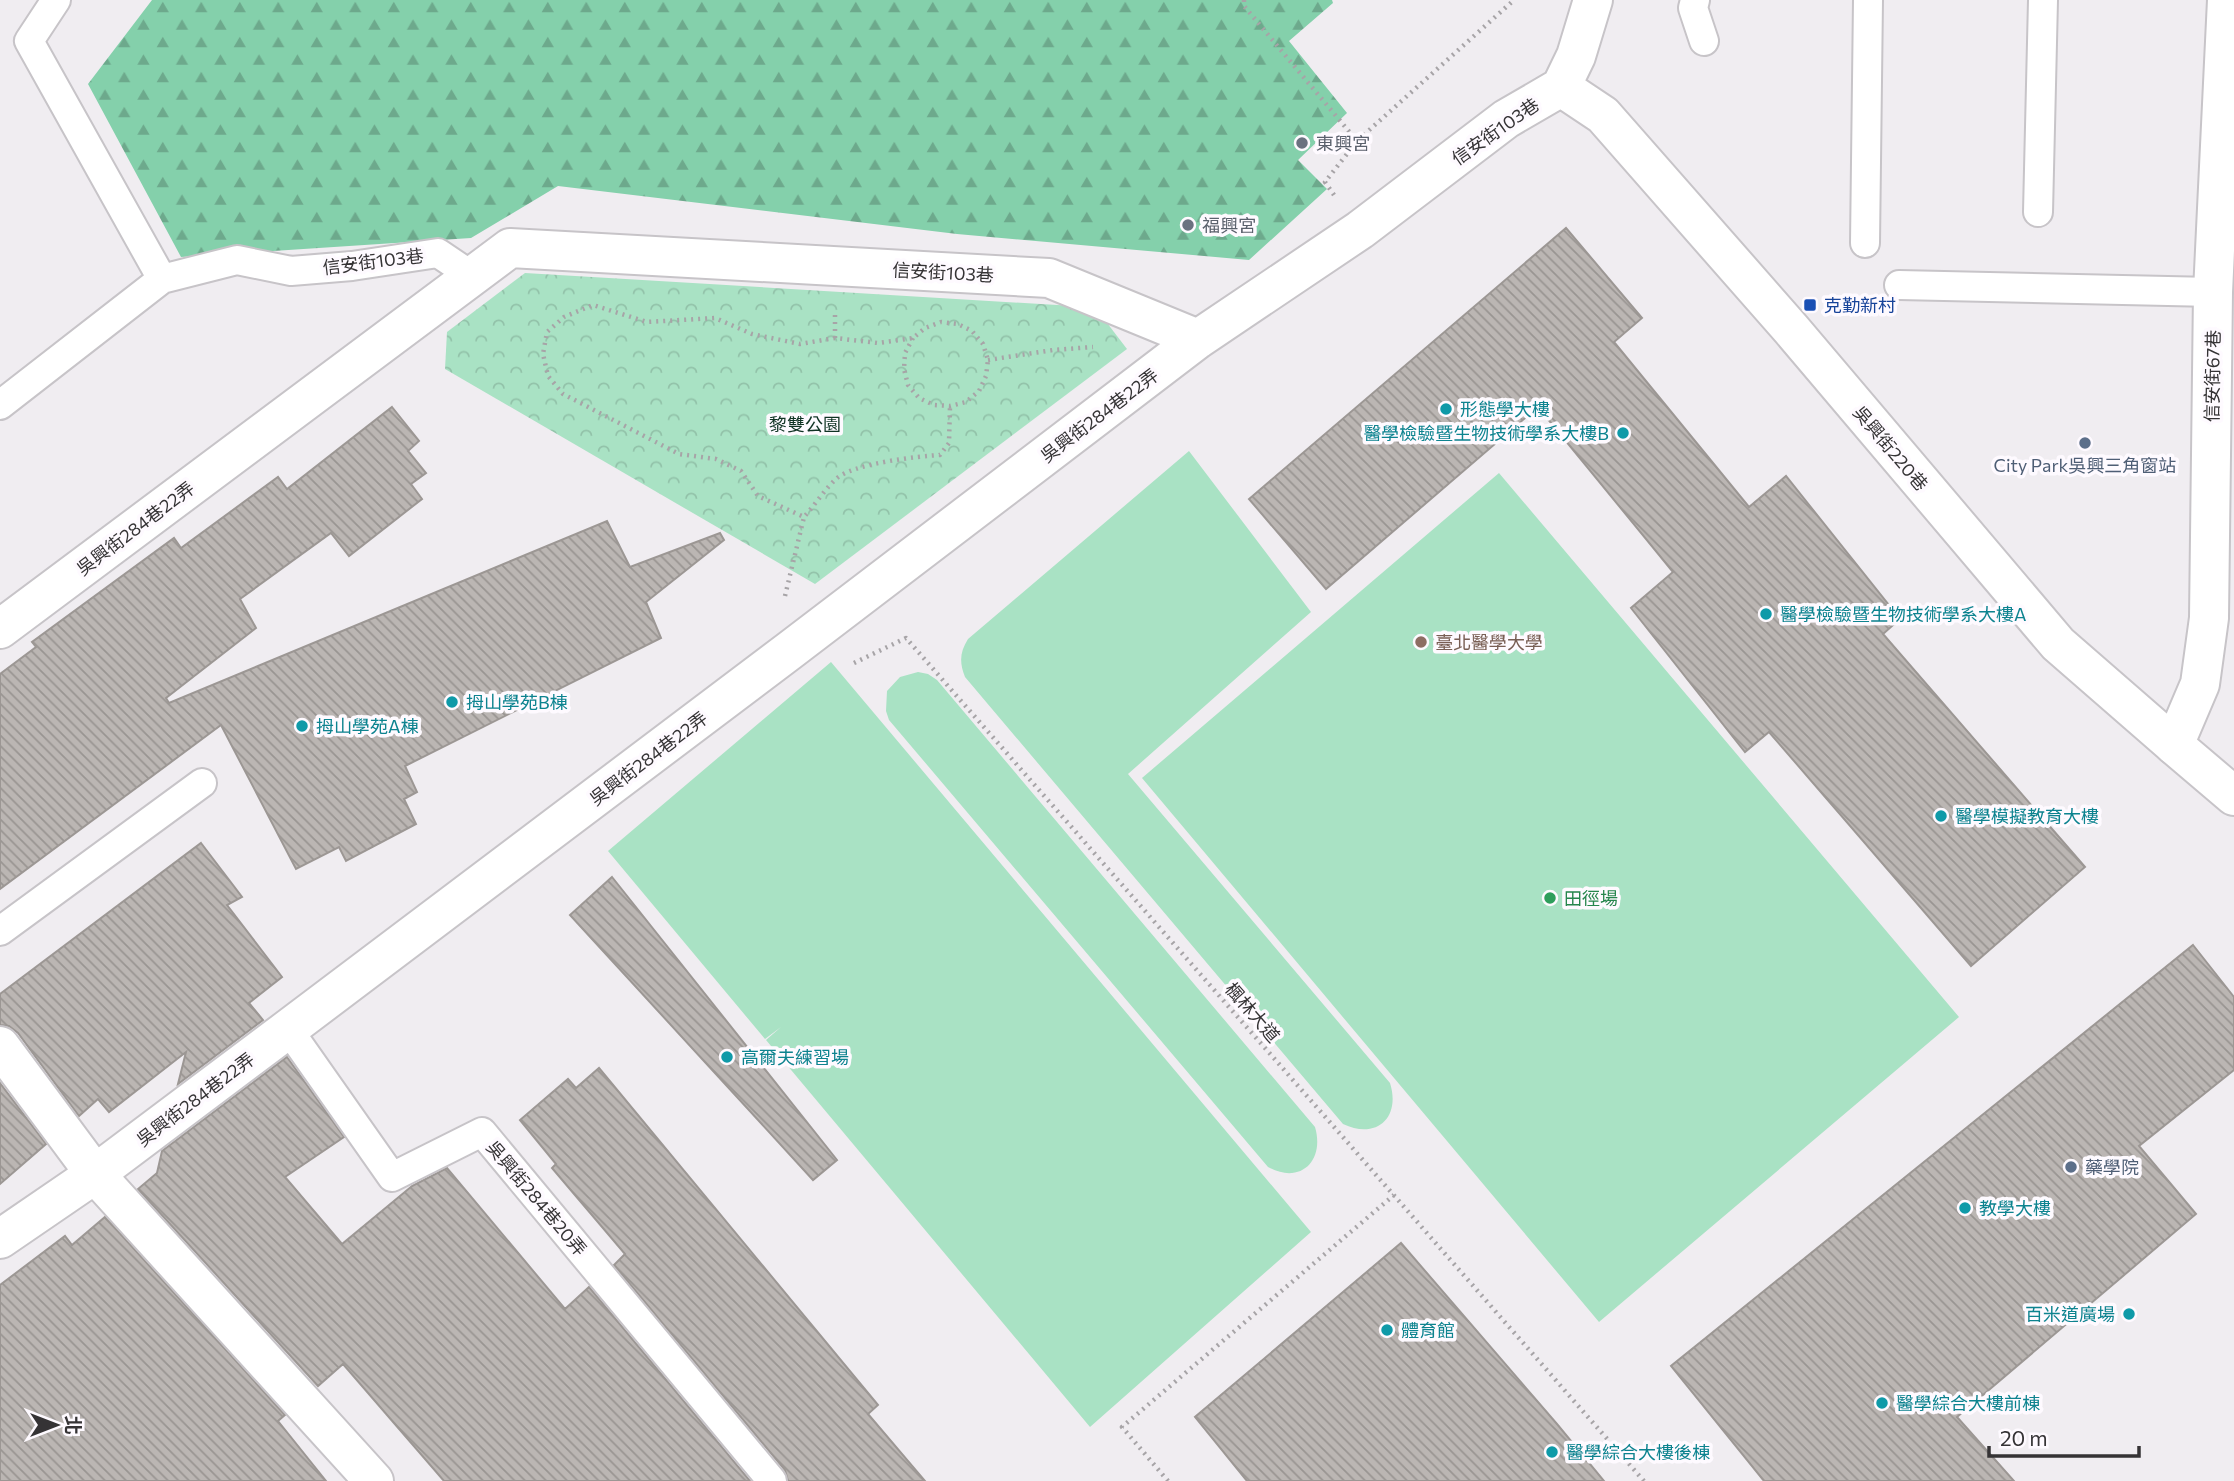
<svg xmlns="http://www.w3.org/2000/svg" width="2234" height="1481" viewBox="0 0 2234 1481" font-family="Commissioner,'Noto Sans TC',sans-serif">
	<defs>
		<pattern id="forest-firs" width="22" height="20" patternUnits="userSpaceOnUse" patternTransform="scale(1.75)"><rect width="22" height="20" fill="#84d0ab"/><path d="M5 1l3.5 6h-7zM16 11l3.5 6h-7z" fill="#6da98c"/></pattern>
		<pattern id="park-crowns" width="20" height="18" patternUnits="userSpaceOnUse" patternTransform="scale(1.75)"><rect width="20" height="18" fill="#a9e2c4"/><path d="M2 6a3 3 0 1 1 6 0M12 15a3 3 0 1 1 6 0" fill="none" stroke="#92c2a9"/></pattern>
		<pattern id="building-back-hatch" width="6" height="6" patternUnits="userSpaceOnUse" patternTransform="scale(1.75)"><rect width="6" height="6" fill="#bbb6b3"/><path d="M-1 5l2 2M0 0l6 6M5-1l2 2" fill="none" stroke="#999592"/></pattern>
	</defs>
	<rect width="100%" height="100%" fill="#f0edf1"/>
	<path fill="#a9e2c4" d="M 1189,451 L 1311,612 L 1128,774 L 1390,1083 C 1401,1118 1376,1140 1343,1124 L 965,677 C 959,662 960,652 968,639 Z
		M 1499,473 L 1959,1017 L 1599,1322 L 1142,778 Z
		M 831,662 L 1311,1232 L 1090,1427 L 766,1040 L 781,1027 L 765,1039 L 608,851 Z
		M 918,672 L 928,674 L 937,680 L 1315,1127 C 1325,1161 1300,1185 1268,1167 L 889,720 L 886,711 L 887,691 L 900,677 Z"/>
	<path fill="url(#forest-firs)" d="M 152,0 L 1332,0 L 1333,3 L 1289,41 L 1347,113 L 1298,160 L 1327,189 L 1249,260 L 957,234 L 558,186 L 471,238 L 181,257 L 88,84 Z"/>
	<path fill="url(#park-crowns)" d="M 525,273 L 1074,306 L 1104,319 L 1127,349 L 815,584 L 445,369 L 447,332 Z"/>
	<path fill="url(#building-back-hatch)" stroke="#9c9794" stroke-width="2" d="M 1566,228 L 1642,318 L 1614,342 L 1749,507 L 1786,476 L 1900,619 L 1883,634 L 2085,867 L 1971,966 L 1769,732 L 1745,752 L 1631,608 L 1673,572 L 1538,407 L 1326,589 L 1249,499 Z
		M 392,407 L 419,441 L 408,451 L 426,473 L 411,484 L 422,499 L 349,556 L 331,533 L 240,599 L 256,628 L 166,698 L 169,703 L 607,521 L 630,567 L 720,533 L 724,540 L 646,602 L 661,638 L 405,766 L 417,792 L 404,799 L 416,824 L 346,861 L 339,847 L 296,869 L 221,725 L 0,889 L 0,674 L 36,647 L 32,642 L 174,538 L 181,548 L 278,477 L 287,489 Z
		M 201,843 L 242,897 L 227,905 L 282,977 L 249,1003 L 263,1020 L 178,1084 L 186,1052 L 109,1112 L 98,1099 L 79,1116 L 18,1033 L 9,1026 L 0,1025 L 0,994 Z
		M 612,877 L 837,1160 L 813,1180 L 570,915 Z
		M 2193,945 L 2234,997 L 2234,1070 L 2139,1146 L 2196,1214 L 1957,1417 L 2014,1481 L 1764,1481 L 1671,1366 Z
		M 287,1057 L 344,1137 L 285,1177 L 342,1244 L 412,1186 L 447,1168 L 565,1309 L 589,1287 L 750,1481 L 444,1481 L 343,1364 L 318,1386 L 138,1189 L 157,1173 L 162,1151 Z
		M 599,1068 L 878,1405 L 868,1414 L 925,1481 L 788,1481 L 785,1470 L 614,1265 L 625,1254 L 552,1168 L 556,1164 L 520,1120 L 568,1079 L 576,1088 Z
		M 0,1083 L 46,1144 L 0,1184 Z
		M 105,1217 L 285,1415 L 278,1421 L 326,1481 L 0,1481 L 0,1285 L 65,1236 L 72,1245 Z
		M 1401,1243 L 1557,1424 L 1604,1481 L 1247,1481 L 1195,1417 Z"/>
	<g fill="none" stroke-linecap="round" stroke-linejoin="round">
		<defs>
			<path id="lane" d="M 56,0 L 29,41 L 162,279
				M 1695,0 L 1693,8 L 1704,41
				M 2038,212 L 2043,0
				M 1865,243 L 1868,0
				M 1899,285 L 2213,292
				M 0,405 L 162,279 L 237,260 L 291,271 L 352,266 L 438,253 L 472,276
				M 0,931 L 202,783
				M 288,1029 L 392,1177 L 482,1132 L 772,1481"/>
			<path id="street" d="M 1561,87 L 1603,115 L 1791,329 L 2058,644 L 2174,745
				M 0,629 L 510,248 L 1049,278 L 1198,339
				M 0,1046 L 95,1174 L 374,1481
				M 0,1239 L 95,1174 L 288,1029 L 789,651 L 1198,339 L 1360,230 L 1506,119 L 1561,87 L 1576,56 L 1593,0"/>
			<path id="secondary" d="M 2227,0 L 2213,292 L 2209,618 L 2200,684 L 2174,745 L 2234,796"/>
		</defs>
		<use href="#lane" stroke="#c7c4c8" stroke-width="32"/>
		<use href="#street" stroke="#c7c4c8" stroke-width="42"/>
		<use href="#secondary" stroke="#c7c4c8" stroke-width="42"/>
		<path stroke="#a7a4a7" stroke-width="4.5" stroke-dasharray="2 5" stroke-linecap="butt" d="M 1244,0 L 1244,6 L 1357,141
			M 1334,195 L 1325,182 L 1357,141 L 1514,0
			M 835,338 L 835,313
			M 913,338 L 905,353 L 904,369 L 908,385 L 919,398 L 934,405 L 950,406 L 966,402 L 979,391 L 986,376 L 988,360 L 983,344 L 972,331 L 958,324 L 941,322 L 925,328 L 913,338 L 878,343 L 835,338 L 800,344 L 752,334 L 715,318 L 647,322 L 593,305 L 564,317 L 547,332 L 543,354 L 548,376 L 563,394 L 679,454 L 716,459 L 741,471 L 758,496 L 804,517 C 815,505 824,490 836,479 C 851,464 918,456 940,455 L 949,443 L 950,406
			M 988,360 L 1053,350 L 1093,347
			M 785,596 L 804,517
			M 854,663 L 906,638 L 1644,1481
			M 1168,1481 L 1122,1427 L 1394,1195"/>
		<use href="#lane" stroke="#fff" stroke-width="28"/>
		<use href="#street" stroke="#fff" stroke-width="38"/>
		<use href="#secondary" stroke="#fff" stroke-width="38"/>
	</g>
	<g fill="#6b7280" stroke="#fefaff" stroke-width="2.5">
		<circle cx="1302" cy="143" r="7"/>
		<circle cx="1188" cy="225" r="7"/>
	</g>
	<rect fill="#1a4fb4" stroke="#fefaff" stroke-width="2.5" x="1803" y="298" width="14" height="14" rx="3.5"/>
	<g fill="#0f9aa8" stroke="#fefaff" stroke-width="2.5">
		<circle cx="1446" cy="409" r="7"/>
		<circle cx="1623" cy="433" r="7"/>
		<circle cx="1766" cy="614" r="7"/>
		<circle cx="452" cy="702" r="7"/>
		<circle cx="302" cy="726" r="7"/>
		<circle cx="1941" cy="816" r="7"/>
		<circle cx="727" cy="1057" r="7"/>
		<circle cx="1965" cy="1208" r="7"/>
		<circle cx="2129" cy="1314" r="7"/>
		<circle cx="1387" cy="1330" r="7"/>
		<circle cx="1882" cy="1403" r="7"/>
		<circle cx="1552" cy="1452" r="7"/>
	</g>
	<g fill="#5c6f8a" stroke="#fefaff" stroke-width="2.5">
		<circle cx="2085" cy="443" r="7"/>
		<circle cx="2071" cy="1167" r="7"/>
	</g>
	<circle fill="#8d6e63" stroke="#fefaff" stroke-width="2.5" cx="1421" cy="642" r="7"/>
	<circle fill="#2e9e5b" stroke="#fefaff" stroke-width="2.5" cx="1550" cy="898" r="7"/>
	<g text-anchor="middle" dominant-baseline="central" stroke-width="7" stroke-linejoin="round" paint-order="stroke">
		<g font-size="18" fill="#353335" stroke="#fefaff">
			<text transform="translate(1495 131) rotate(-35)">信安街103巷</text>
			<text transform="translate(373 261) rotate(-7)">信安街103巷</text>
			<text transform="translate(943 272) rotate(3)">信安街103巷</text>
			<text transform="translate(2212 376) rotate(-89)">信安街67巷</text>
			<text transform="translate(1099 415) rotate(-37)">吳興街284巷22弄</text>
			<text transform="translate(1891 448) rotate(50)">吳興街220巷</text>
			<text transform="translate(135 528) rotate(-37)">吳興街284巷22弄</text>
			<text transform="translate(648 758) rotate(-37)">吳興街284巷22弄</text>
			<text transform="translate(1253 1012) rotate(49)">楓林大道</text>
			<text transform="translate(195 1099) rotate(-37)">吳興街284巷22弄</text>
			<text transform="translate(537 1198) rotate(50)">吳興街284巷20弄</text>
		</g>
		<g font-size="18" fill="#5b616d" stroke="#fefaff" text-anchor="start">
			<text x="1316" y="143">東興宮</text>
			<text x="1202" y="225">福興宮</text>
		</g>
		<g font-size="18" fill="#164399" stroke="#fefaff" text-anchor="start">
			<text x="1824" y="305">克勤新村</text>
		</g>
		<g font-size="18" fill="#0d838f" stroke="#fefaff" text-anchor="start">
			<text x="1460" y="409">形態學大樓</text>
			<text x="1609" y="433" text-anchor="end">醫學檢驗暨生物技術學系大樓B</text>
			<text x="1780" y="614">醫學檢驗暨生物技術學系大樓A</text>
			<text x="466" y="702">拇山學苑B棟</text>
			<text x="316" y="726">拇山學苑A棟</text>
			<text x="1955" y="816">醫學模擬教育大樓</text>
			<text x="741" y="1057">高爾夫練習場</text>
			<text x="1979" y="1208">教學大樓</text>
			<text x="2115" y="1314" text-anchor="end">百米道廣場</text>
			<text x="1401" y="1330">體育館</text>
			<text x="1896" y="1403">醫學綜合大樓前棟</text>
			<text x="1566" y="1452">醫學綜合大樓後棟</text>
		</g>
		<g font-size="18" fill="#103324" stroke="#fefaff">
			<text x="805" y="424">黎雙公園</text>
		</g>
		<g font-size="18" fill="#4e5e75" stroke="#fefaff">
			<text x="2085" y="465">City Park吳興三角窗站</text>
			<text x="2085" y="1167" text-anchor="start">藥學院</text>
		</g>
		<g font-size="18" fill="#785e54" stroke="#fefaff" text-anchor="start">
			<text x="1435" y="642">臺北醫學大學</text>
		</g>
		<g font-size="18" fill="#27864d" stroke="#fefaff" text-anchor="start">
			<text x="1564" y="898">田徑場</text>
		</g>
	</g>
	<g transform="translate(56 1425) rotate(90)" stroke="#fefaff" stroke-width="5" paint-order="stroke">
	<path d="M0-5L12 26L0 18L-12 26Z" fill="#353335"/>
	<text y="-10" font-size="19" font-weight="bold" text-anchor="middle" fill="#353335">北</text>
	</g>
	<path d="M1989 1446v10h150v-10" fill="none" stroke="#353335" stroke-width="3.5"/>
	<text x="2000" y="1446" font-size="21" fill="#353335" stroke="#fefaff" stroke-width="5" paint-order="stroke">20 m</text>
</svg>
